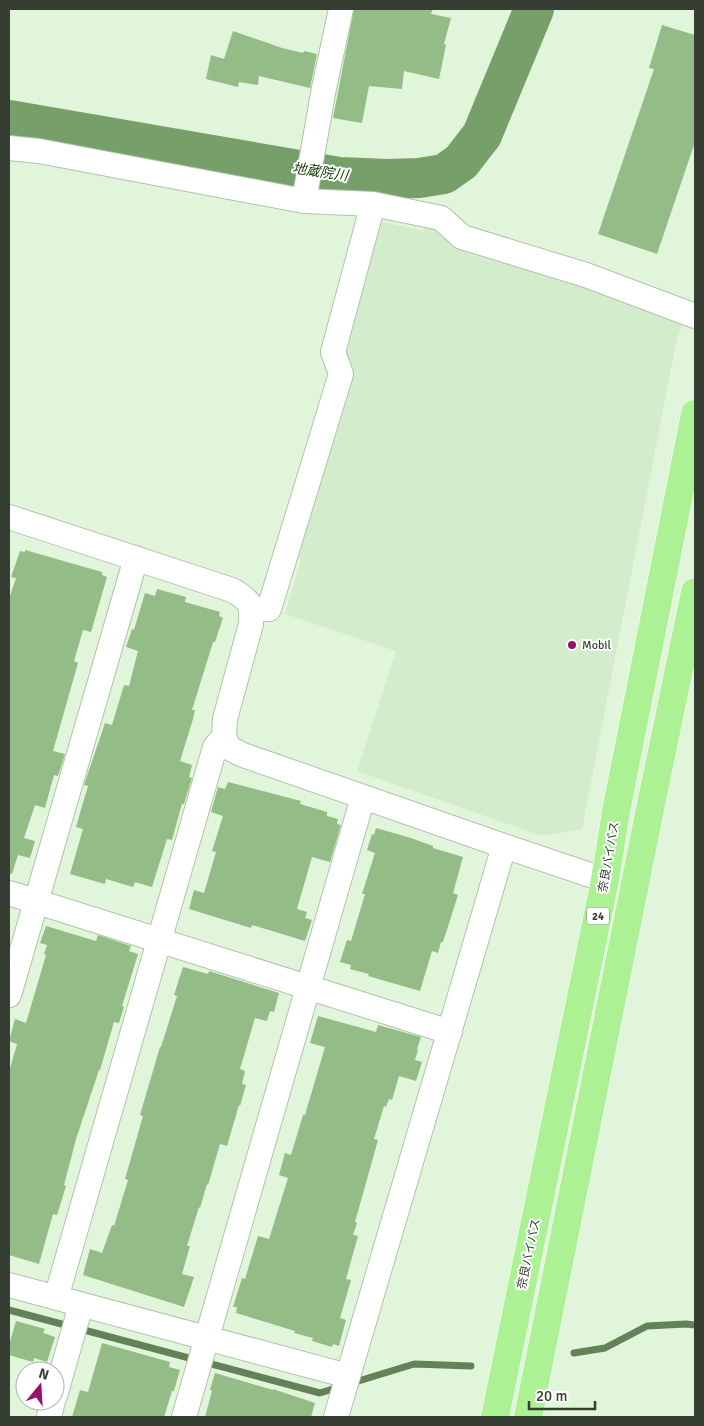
<svg xmlns="http://www.w3.org/2000/svg" width="704" height="1426" viewBox="0 0 704 1426" font-family="Signika,'Noto Sans JP',sans-serif">
	<rect width="100%" height="100%" fill="#e0f5da"/>
	<path fill="#d3eccb" d="M 426,218 L 690,308 L 677,338 L 582,829 L 542,836 L 357,771 L 396,651 L 285,614 L 301,559 L 293,552 L 336,356 L 375,220 L 423,231 Z"/>
	<g fill="none" stroke-linecap="round" stroke-linejoin="round">
		<path stroke="#638259" stroke-width="7" d="M 9,1310 L 320,1393 L 339,1387
			M 574,1353 L 605,1348 L 647,1326 L 686,1324 L 695,1325
			M 352,1383 L 414,1364 L 471,1366"/>
		<path stroke="#769f69" stroke-width="40" d="M 9,120 L 339,177 L 388,179 L 419,178 L 444,174 L 461,162 L 482,135 L 534,9"/>
	</g>
	<path fill="#93bc86" d="M 354,9 L 433,9 L 431,14 L 451,18 L 444,44 L 446,45 L 439,79 L 404,71 L 402,89 L 369,86 L 362,123 L 333,118 Z
		M 662,25 L 695,35 L 695,142 L 657,254 L 598,234 L 654,69 L 649,68 Z
		M 233,31 L 282,48 L 303,53 L 304,51 L 317,54 L 310,88 L 259,76 L 258,85 L 239,82 L 238,87 L 206,79 L 211,55 L 224,59 Z
		M 25,550 L 102,572 L 102,575 L 107,577 L 91,632 L 83,630 L 74,661 L 78,663 L 53,751 L 65,754 L 58,776 L 54,775 L 45,808 L 35,805 L 24,838 L 35,841 L 30,858 L 18,855 L 12,874 L 9,873 L 9,599 L 16,578 L 11,577 L 20,551 L 25,552 Z
		M 157,589 L 186,597 L 185,602 L 220,612 L 219,616 L 223,618 L 215,642 L 213,642 L 192,710 L 195,710 L 193,719 L 180,761 L 192,765 L 189,777 L 192,778 L 184,804 L 182,804 L 172,840 L 167,839 L 152,887 L 135,882 L 133,887 L 106,879 L 105,884 L 70,874 L 83,829 L 76,827 L 88,786 L 84,785 L 105,723 L 112,725 L 124,685 L 129,686 L 138,651 L 126,647 L 132,629 L 134,630 L 145,593 L 155,596 Z
		M 228,782 L 301,801 L 300,804 L 327,812 L 327,816 L 338,819 L 337,824 L 341,825 L 330,862 L 312,857 L 297,909 L 307,912 L 305,918 L 312,920 L 305,941 L 252,925 L 251,928 L 189,909 L 194,890 L 204,893 L 216,852 L 212,851 L 223,816 L 211,812 L 218,787 L 225,789 Z
		M 376,828 L 411,838 L 433,846 L 433,848 L 463,857 L 453,893 L 458,895 L 443,942 L 441,942 L 438,953 L 432,951 L 420,991 L 368,976 L 369,974 L 350,969 L 351,965 L 340,962 L 347,940 L 351,941 L 365,894 L 362,894 L 375,853 L 367,850 L 372,834 L 374,835 Z
		M 46,926 L 96,941 L 98,935 L 131,946 L 129,951 L 138,954 L 122,1006 L 124,1007 L 119,1023 L 114,1022 L 100,1070 L 99,1070 L 76,1139 L 64,1185 L 66,1186 L 57,1215 L 53,1214 L 39,1264 L 9,1255 L 9,1072 L 17,1044 L 9,1041 L 15,1019 L 26,1023 L 46,955 L 44,954 L 47,945 L 40,943 Z
		M 183,967 L 208,974 L 209,971 L 279,993 L 274,1012 L 270,1011 L 267,1021 L 255,1018 L 240,1069 L 245,1071 L 242,1084 L 246,1085 L 240,1106 L 239,1105 L 227,1146 L 220,1144 L 208,1185 L 207,1184 L 200,1208 L 199,1207 L 187,1246 L 190,1246 L 182,1274 L 194,1277 L 184,1307 L 83,1275 L 90,1249 L 102,1253 L 112,1225 L 114,1226 L 128,1180 L 125,1179 L 143,1116 L 140,1115 L 160,1047 L 161,1047 L 177,996 L 174,995 Z
		M 318,1016 L 376,1032 L 378,1025 L 421,1037 L 417,1049 L 418,1050 L 415,1060 L 422,1062 L 416,1081 L 399,1076 L 392,1100 L 389,1099 L 386,1107 L 384,1106 L 374,1139 L 378,1140 L 355,1222 L 357,1223 L 353,1235 L 358,1236 L 346,1279 L 351,1280 L 340,1318 L 346,1320 L 339,1346 L 333,1344 L 332,1347 L 312,1341 L 313,1338 L 294,1333 L 295,1331 L 236,1313 L 237,1307 L 233,1307 L 242,1278 L 245,1279 L 258,1236 L 269,1239 L 288,1178 L 279,1175 L 285,1153 L 291,1155 L 303,1115 L 305,1115 L 325,1047 L 310,1043 Z
		M 16,1321 L 45,1329 L 43,1333 L 55,1337 L 47,1362 L 34,1358 L 33,1362 L 9,1355 L 9,1345 Z
		M 102,1343 L 170,1362 L 169,1367 L 180,1370 L 174,1391 L 172,1391 L 164,1417 L 72,1417 L 80,1390 L 88,1392 Z
		M 215,1373 L 273,1390 L 273,1389 L 315,1403 L 311,1417 L 205,1417 L 212,1391 L 210,1390 Z"/>
	<g fill="none" stroke-linecap="round" stroke-linejoin="round">
		<defs>
			<path id="minor" d="M 9,148 L 39,151 L 304,201 L 373,204 L 441,218 L 462,237 L 586,275 L 695,316
				M 304,201 L 324,88 L 341,9
				M 9,517 L 232,590 C 250,600 252,604 251,624 L 225,719 L 224,737 L 229,748 L 243,755 L 504,846
				M 252,609 L 269,609 L 341,374 L 333,352 L 373,204
				M 9,893 L 450,1032
				M 9,995 L 136,558
				M 9,1285 L 348,1376
				M 56,1298 L 215,747 L 224,737
				M 55,1396 L 81,1305
				M 49,1417 L 53,1401
				M 184,1417 L 363,797
				M 336,1417 L 504,846 L 605,880"/>
			<path id="trunk" d="M 495,1417 L 605,880 L 617,806 L 695,414
				M 528,1417 L 649,814 L 695,592"/>
		</defs>
		<use href="#minor" stroke="#b0c4aa" stroke-width="26"/>
		<use href="#trunk" stroke="#fff" stroke-width="29"/>
		<use href="#minor" stroke="#fff" stroke-width="24"/>
		<use href="#trunk" stroke="#acf294" stroke-width="28"/>
	</g>
	<circle fill="#981368" stroke="#fff" stroke-width="2" cx="572" cy="645" r="5"/>
	<g text-anchor="middle" dominant-baseline="central" stroke-width="4" stroke-linejoin="round" paint-order="stroke">
		<rect fill="#fff" stroke="#727870" stroke-width="1" x="587" y="907.5" width="22" height="17" rx="4"/>
		<g font-size="11" font-weight="bold" fill="#363e33">
			<text x="598" y="916">24</text>
		</g>
		<g font-size="12" fill="#363e33" stroke="#fff" text-anchor="start">
			<text x="582" y="645">Mobil</text>
		</g>
		<g font-size="12" fill="#363e33" stroke="#fff">
			<text transform="translate(609 857) rotate(-80)">奈良バイパス</text>
			<text transform="translate(529 1254) rotate(-78)">奈良バイパス</text>
		</g>
		<g font-size="14" font-style="italic" fill="#143b02" stroke="#fff">
			<text transform="translate(320 172) rotate(8)">地蔵院川</text>
		</g>
	</g>
	<rect width="704" height="1426" fill="none" stroke="#363e33" stroke-width="20"/>
	<g transform="translate(40 1386) rotate(18)"><circle r="24" fill="#ffffff" stroke="#afb2ad"/>
	<path d="M0-4L9 19L0 12L-9 19Z" fill="#981368"/>
	<text y="-8" font-size="14" font-weight="bold" text-anchor="middle" fill="#363e33">N</text>
	</g>
	<path d="M529 1401v8h66v-8" fill="none" stroke="#363e33" stroke-width="2.5"/>
	<text x="536" y="1401" font-size="15" fill="#363e33" stroke="#ffffff" stroke-width="4" paint-order="stroke">20 m</text>
</svg>
